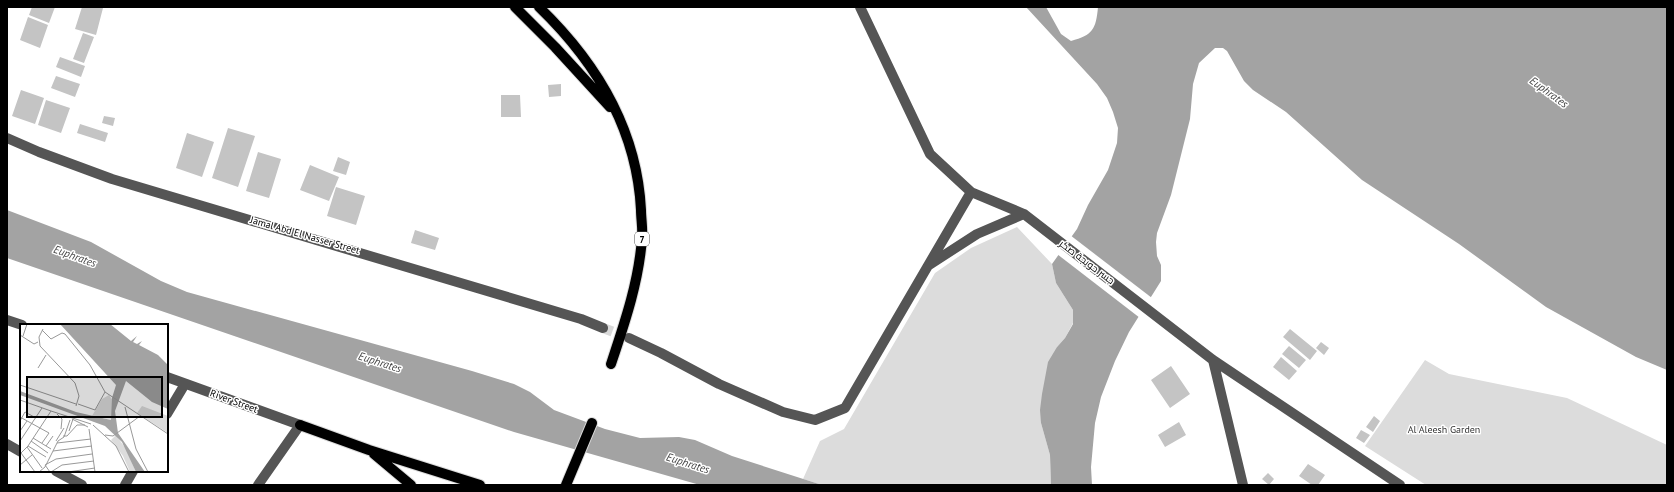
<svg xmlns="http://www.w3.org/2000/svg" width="1674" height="492" viewBox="0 0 1674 492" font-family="'PT Sans',Cairo,sans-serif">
	<rect width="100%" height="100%" fill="#fff"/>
	<path fill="#dcdcdc" d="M 1017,227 L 1052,264 L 1056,283 L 1073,310 L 1073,323 L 1065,338 L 1057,347 L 1041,423 L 1050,455 L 1051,485 L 822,485 L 803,479 L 820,441 L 844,429 L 935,273 L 971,248 Z
		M 1425,360 L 1449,374 L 1567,398 L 1667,445 L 1667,485 L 1426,485 L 1365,446 Z"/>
	<path fill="#a3a3a3" d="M 1026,7 L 1046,7 L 1061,34 L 1071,41 C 1093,35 1096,29 1098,7 L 1667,7 L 1667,370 L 1636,357 L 1546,307 L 1459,244 L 1362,180 L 1286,112 L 1253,90 L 1244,81 L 1227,51 L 1223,48 L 1215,48 L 1199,63 L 1193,84 L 1190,119 L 1171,195 L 1157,233 L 1156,242 L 1157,256 L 1161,265 L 1161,281 L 1129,332 L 1115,361 L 1101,397 L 1095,423 L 1091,467 L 1092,485 L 1051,485 L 1050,455 L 1041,423 L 1040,410 L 1042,394 L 1048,362 L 1057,347 L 1065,338 L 1073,324 L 1073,310 L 1056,283 L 1052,264 L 1077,229 L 1088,205 L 1108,170 L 1117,143 L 1118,128 L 1113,112 L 1107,98 L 1097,84 Z
		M 7,210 L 91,242 L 161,281 L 187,292 L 472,371 L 514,384 L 530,392 L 554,410 L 605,429 L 640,438 L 679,437 L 695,440 L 732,456 L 822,485 L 700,485 L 514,432 L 7,258 Z"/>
	<path fill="#fff" d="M 1070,235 L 1152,298 L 1140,318 L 1057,254 Z"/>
	<path fill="#c4c4c4" d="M 32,7 L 55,7 L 49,23 L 29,15 Z
		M 82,7 L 103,8 L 96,35 L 75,29 Z
		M 28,17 L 48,25 L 40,48 L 20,40 Z
		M 83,33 L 94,37 L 84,63 L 73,59 Z
		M 60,57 L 85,66 L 81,77 L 56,67 Z
		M 56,76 L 80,84 L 75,97 L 51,88 Z
		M 561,84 L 561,96 L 549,97 L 548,85 Z
		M 21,90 L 44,98 L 35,124 L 12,116 Z
		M 501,95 L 520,95 L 521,117 L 501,117 Z
		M 46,100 L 70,108 L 61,133 L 38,125 Z
		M 104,116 L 115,118 L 113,126 L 102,123 Z
		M 80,124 L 108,133 L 105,142 L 77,133 Z
		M 228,128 L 255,136 L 238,187 L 212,178 Z
		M 187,133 L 214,142 L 202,177 L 176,168 Z
		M 258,152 L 281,159 L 269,198 L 246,191 Z
		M 338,157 L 350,162 L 346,175 L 333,171 Z
		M 310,165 L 339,177 L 329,201 L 300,190 Z
		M 336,187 L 365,196 L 356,225 L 327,216 Z
		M 415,230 L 439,238 L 435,250 L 411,243 Z
		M 1290,329 L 1317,351 L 1310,360 L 1283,337 Z
		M 1321,342 L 1329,348 L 1324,355 L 1316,348 Z
		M 1289,346 L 1306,360 L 1299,368 L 1282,354 Z
		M 1281,357 L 1297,371 L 1289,380 L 1273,367 Z
		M 1171,366 L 1190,394 L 1170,408 L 1151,380 Z
		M 1374,416 L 1380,421 L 1373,432 L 1366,427 Z
		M 1179,422 L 1186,435 L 1165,447 L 1158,435 Z
		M 1361,430 L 1370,435 L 1364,443 L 1356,438 Z
		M 1308,464 L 1325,475 L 1318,485 L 1312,485 L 1299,476 Z
		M 1268,473 L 1274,479 L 1269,485 L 1262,479 Z"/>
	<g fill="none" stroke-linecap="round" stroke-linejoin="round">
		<path stroke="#d9d9d9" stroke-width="10" stroke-dasharray="10 5" stroke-linecap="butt" d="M 603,328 L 627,337"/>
		<defs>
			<path id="major" d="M 515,7 L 555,47 L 610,107
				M 539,7 C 596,62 637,130 641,210 C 641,219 643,229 642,238 C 639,281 625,322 611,364
				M 300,425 L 369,450 L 480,485
				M 374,454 L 411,485
				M 566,485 L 592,423"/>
		</defs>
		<use href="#major" stroke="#dbdbdb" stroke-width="12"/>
		<path stroke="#555" stroke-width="10" d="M 7,138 L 39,152 L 112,179 L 581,319 L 603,328
			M 971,192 L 1024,214 L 1213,360 L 1400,485
			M 929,265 L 977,234 L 1024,214
			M 7,320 L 22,325
			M 629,338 L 661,353 L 719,384 L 783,412 L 815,420 L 845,408 L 971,192 L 930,154 L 860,7
			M 1213,360 L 1243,485
			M 167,377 L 300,425 L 258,485
			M 167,414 L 185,384
			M 7,444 L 21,452
			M 56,471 L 82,485
			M 125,485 L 133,471"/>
		<use href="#major" stroke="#000" stroke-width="10"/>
	</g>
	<g text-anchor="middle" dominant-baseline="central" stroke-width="3" stroke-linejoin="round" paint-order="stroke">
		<rect fill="#fff" stroke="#4c4c4c" stroke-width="1" x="635" y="232" width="14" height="14" rx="3"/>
		<g font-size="9" font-weight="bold" fill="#000">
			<text x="642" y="239">7</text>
		</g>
		<g font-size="10" fill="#000" stroke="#fff">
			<text transform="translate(305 235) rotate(16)">Jamal Abd El Nasser Street</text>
			<text transform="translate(1087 262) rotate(37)">جسر حويجة صكر</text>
			<text transform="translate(234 401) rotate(20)">River Street</text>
		</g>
		<g font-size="10" fill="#333" stroke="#fff">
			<text x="1444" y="429">Al Aleesh Garden</text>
		</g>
		<g font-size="11" font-style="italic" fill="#444" stroke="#fff">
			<text transform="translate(1549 92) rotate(36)">Euphrates</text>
			<text transform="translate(75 256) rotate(20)">Euphrates</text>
			<text transform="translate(380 362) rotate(18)">Euphrates</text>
			<text transform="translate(688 463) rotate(18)">Euphrates</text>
		</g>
	</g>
	<g transform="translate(20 324)">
		<rect width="148" height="148" fill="#fff"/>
		<path d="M 89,71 L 94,78 L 91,96 L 72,92 L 82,75 ZM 122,82 L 148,92 L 148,109 L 117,89 ZM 96,111 L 106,125 L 116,148 L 110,148 L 103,132 L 91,116 Z" fill="#dcdcdc"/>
		<path d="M 40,0 L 90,0 L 111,17 L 117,12 L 113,18 L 117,20 L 122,17 L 119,21 L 138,31 L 148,41 L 148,85 L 132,78 L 106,57 L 95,87 L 98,109 L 125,148 L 116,148 L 102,118 L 85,102 L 0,71 L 0,67 L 56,88 L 91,96 L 92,74 L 96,61 Z" fill="#a3a3a3"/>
		<path fill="none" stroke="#999" stroke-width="1" d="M 23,5 L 19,13 L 20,22 L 55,59 L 59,72 L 56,82M 22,6 L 31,15 L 42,9 L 45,10 L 70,41 L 85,68 L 75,86 L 58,80M 0,11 L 14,20 L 18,18M 3,12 L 7,0M 18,44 L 26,31M 0,61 L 56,80M 85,68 L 148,110M 0,76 L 31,87 L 8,122 L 0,130M 105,83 L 116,125 L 128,148M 31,87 L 71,100M 37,90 L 42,95 L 41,105M 0,93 L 29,109 L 22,119M 52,95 L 68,103M 0,97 L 5,88 L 16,94M 73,101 L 96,122 L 109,148M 69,105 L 75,148M 0,107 L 7,97M 49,107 L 53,95M 85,111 L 93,112 L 120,92M 43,112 L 47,112 L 57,101 L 65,101M 13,114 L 31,125M 0,117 L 22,84M 11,117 L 28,129M 36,117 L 44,104M 37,119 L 71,115M 8,122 L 26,133M 26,122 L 33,112M 7,123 L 22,144M 33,127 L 72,122M 1,129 L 15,148M 0,141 L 12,131M 19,148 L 25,143 L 38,117 L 44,113 L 50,96M 30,148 L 25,141 L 36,135 L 72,130M 31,148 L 42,141 L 74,137M 48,148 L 75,144"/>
		<path fill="#000" fill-opacity="0.15" stroke="#000" stroke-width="2" d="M 7,53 L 142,53 L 142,93 L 7,93 Z"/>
		<rect width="148" height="148" fill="none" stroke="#000" stroke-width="2"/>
	</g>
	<rect width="1674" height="492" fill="none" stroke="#000000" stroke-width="16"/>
</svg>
